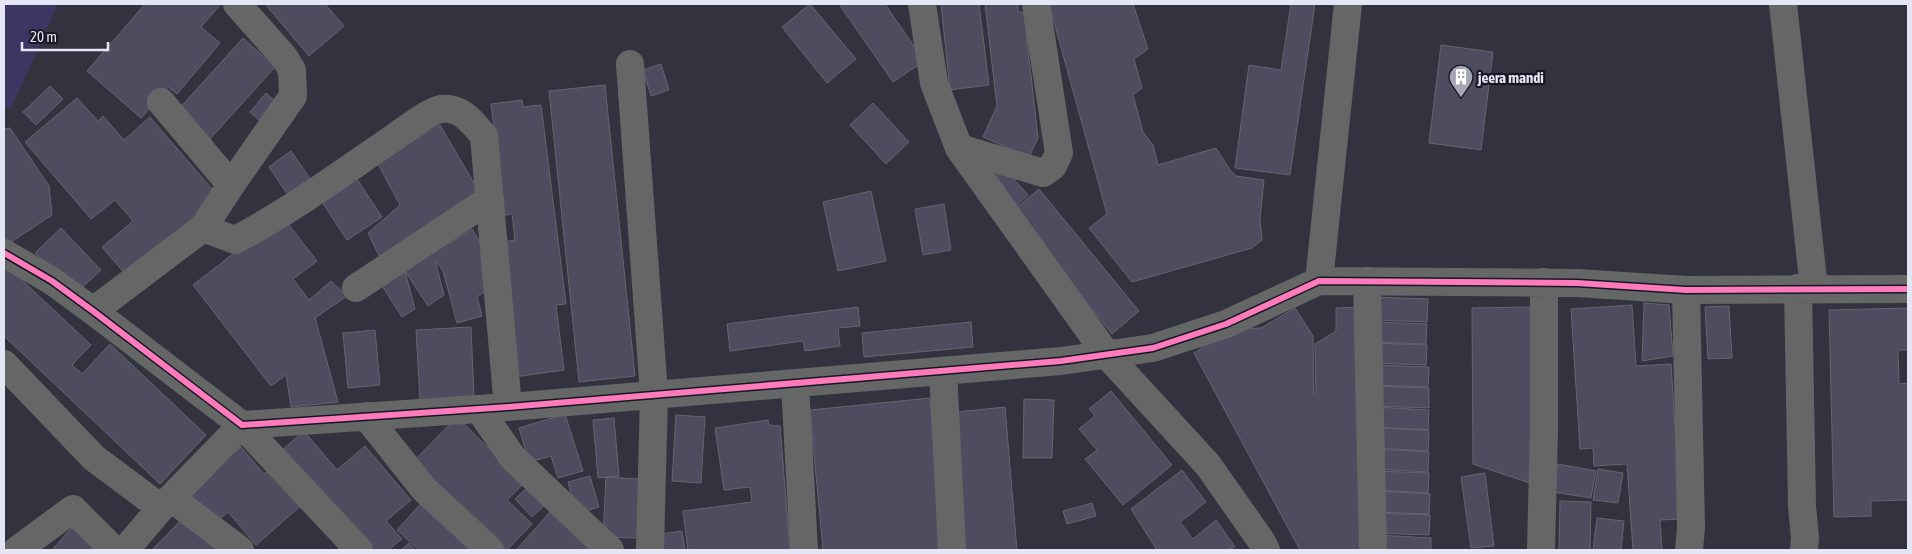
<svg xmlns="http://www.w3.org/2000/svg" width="1912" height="554" viewBox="0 0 1912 554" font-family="'Asap Condensed',sans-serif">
	<rect width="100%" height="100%" fill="#333340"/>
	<path fill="#3b3662" d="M 4,4 L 58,4 L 11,109 L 4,105 Z"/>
	<path fill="#4e4d60" stroke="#656570" d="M 145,4 L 221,4 L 201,27 L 220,43 L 177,94 L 168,87 L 141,118 L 87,71 Z
		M 265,4 L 325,4 L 344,26 L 309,56 Z
		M 810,4 L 856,59 L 827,83 L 782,27 Z
		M 839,4 L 885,4 L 924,61 L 893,82 Z
		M 941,4 L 979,4 L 989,85 L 950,90 Z
		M 985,4 L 1018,4 L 1018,11 L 1024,13 L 1038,138 L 1029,157 L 983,137 L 997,106 Z
		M 1049,4 L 1133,4 L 1148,49 L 1134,59 L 1142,88 L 1133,95 L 1143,132 L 1153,145 L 1158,165 L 1216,148 L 1230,170 L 1236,176 L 1264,180 L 1260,218 L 1262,240 L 1252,248 L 1132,282 L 1089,228 L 1107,214 Z
		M 1291,4 L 1315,4 L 1290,175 L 1235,168 L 1249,65 L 1281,70 Z
		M 243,38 L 275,67 L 210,139 L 178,110 Z
		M 1441,45 L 1493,52 L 1481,150 L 1429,143 Z
		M 661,64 L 669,90 L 651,96 L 643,70 Z
		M 605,85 L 635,376 L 579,382 L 549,91 Z
		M 50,86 L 63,99 L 36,125 L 23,112 Z
		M 266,93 L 276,102 L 260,121 L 250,112 Z
		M 77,98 L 98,121 L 103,116 L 124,140 L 150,117 L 218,196 L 126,275 L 102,247 L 133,221 L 115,200 L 91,219 L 25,142 Z
		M 522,100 L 523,107 L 541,105 L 566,304 L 556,305 L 564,370 L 514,377 L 497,243 L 515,240 L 512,214 L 505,215 L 491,104 Z
		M 873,103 L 909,142 L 886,164 L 850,125 Z
		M 440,125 L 481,195 L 382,262 L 368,233 L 400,205 L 377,162 Z
		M 10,128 L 49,186 L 52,215 L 8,244 L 4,238 L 4,129 Z
		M 291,151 L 311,180 L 288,195 L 269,167 Z
		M 1004,168 L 1028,195 L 1012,209 L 988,182 Z
		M 351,170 L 382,217 L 347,240 L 316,193 Z
		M 1039,189 L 1139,311 L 1112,334 L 1012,211 Z
		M 871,191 L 886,261 L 838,271 L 823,202 Z
		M 944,204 L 951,250 L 923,255 L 915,209 Z
		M 282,216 L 317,261 L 293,279 L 309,300 L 331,281 L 347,296 L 315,318 L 338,402 L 291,407 L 286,375 L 271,386 L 193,285 Z
		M 61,228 L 101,270 L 74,295 L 35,253 Z
		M 472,229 L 481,244 L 492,287 L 477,297 L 482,316 L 457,323 L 443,271 L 435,260 L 444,295 L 428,306 L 405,271 L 415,309 L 402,317 L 377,278 L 418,252 L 450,243 Z
		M 9,268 L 91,345 L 72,365 L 82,374 L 110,344 L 206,435 L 160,484 L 4,336 L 4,273 Z
		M 1374,297 L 1428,299 L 1427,322 L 1373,320 Z
		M 1644,303 L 1669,305 L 1673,356 L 1642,361 Z
		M 1632,305 L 1636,366 L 1671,364 L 1681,519 L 1660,520 L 1662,550 L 1633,550 L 1627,464 L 1594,466 L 1593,448 L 1580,449 L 1571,309 Z
		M 1729,306 L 1732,358 L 1708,359 L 1705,307 Z
		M 858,307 L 860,326 L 838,328 L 840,346 L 805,351 L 803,341 L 730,351 L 727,324 Z
		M 1363,307 L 1367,550 L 1300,550 L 1194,353 L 1232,329 L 1261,328 L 1295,308 L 1313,336 L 1314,394 L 1316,393 L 1315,344 L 1336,331 L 1336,308 Z
		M 1532,307 L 1533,484 L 1473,464 L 1472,308 Z
		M 1908,308 L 1908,350 L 1898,350 L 1899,384 L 1908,383 L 1908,500 L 1871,501 L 1871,516 L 1834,517 L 1829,310 Z
		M 971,322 L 973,347 L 864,357 L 862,333 Z
		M 1373,322 L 1427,324 L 1426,344 L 1372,342 Z
		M 471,327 L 474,397 L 420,400 L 416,330 Z
		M 375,330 L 380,385 L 348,388 L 343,333 Z
		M 1373,343 L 1427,345 L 1426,365 L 1372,363 Z
		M 1375,365 L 1429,367 L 1428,387 L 1374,385 Z
		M 1375,386 L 1429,388 L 1429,408 L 1375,406 Z
		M 1111,391 L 1172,465 L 1123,505 L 1085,459 L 1097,450 L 1079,429 L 1095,416 L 1089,409 Z
		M 930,398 L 942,550 L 823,550 L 810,410 Z
		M 1024,399 L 1054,400 L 1052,458 L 1023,458 Z
		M 1005,407 L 1017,550 L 957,550 L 957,412 Z
		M 1375,407 L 1429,410 L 1428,430 L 1374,427 Z
		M 565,414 L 583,471 L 558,478 L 551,456 L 529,462 L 519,428 Z
		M 676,415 L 705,417 L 701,483 L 672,481 Z
		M 457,417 L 524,483 L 507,500 L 532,524 L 507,550 L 499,550 L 411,464 Z
		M 614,418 L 619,476 L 598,478 L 593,420 Z
		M 768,420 L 769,425 L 780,426 L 790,550 L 688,550 L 683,511 L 752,502 L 750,487 L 724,490 L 715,428 Z
		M 1375,428 L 1429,430 L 1428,451 L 1374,448 Z
		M 304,431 L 337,470 L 365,446 L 411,500 L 386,521 L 402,539 L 388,550 L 364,550 L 280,452 Z
		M 241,447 L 264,474 L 273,467 L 304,503 L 256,545 L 228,512 L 214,524 L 187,492 Z
		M 1375,449 L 1429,452 L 1428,472 L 1375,469 Z
		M 1558,464 L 1596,471 L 1591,498 L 1553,492 Z
		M 1598,469 L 1623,473 L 1618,503 L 1593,500 Z
		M 1182,470 L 1206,502 L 1180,522 L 1193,539 L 1216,520 L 1235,547 L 1227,550 L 1157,550 L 1131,509 Z
		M 1375,471 L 1429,473 L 1428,493 L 1374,490 Z
		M 1485,473 L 1494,546 L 1471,548 L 1461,477 Z
		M 590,476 L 599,507 L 576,514 L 568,482 Z
		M 606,477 L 639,479 L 637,538 L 603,537 Z
		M 530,485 L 547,503 L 532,517 L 515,499 Z
		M 1376,491 L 1430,494 L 1429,514 L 1375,512 Z
		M 425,499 L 482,550 L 419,550 L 397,530 Z
		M 1560,501 L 1591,502 L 1590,550 L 1559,550 Z
		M 1092,503 L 1096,516 L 1067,524 L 1063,511 Z
		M 552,510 L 597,550 L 516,550 Z
		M 1376,513 L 1430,515 L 1429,535 L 1375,533 Z
		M 185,516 L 227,550 L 152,550 Z
		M 1597,518 L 1624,521 L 1621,550 L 1593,550 Z
		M 75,524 L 101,550 L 52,550 Z
		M 682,531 L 685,550 L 655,550 L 653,535 Z
		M 1377,535 L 1431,538 L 1431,550 L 1377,550 Z
		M 409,543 L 415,550 L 401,550 Z"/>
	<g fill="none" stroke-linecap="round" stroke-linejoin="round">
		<path stroke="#656766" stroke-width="28" d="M 922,4 L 934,83 L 959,148
			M 1036,4 L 1059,153 L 1053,166 L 1043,173 L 959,148 L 1107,355 L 1208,465 L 1262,542 L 1266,550
			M 1783,4 L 1814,289
			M 630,64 L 654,394 L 650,550
			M 231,185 L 293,96 L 292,70 L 284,57 L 237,4
			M 203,228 L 235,240 C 289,212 339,175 389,141 C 399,134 431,110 441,109 C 462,107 472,122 484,136 L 508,407
			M 4,253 L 52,281 L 93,311 L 242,425 L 508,407 L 1061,361 L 1153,348 L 1226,324 L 1319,281 L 1577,283 L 1686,290 L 1908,289
			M 1319,281 L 1348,4
			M 1367,281 L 1373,550
			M 356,288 L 490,199
			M 1798,288 L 1802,506 L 1805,538 L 1804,550
			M 1686,290 L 1691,528 L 1689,550
			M 93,311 L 203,228 L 231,185 L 161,102
			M 4,364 L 94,458 L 161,508 L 242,425 L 359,550
			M 943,371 L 952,550
			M 795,383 L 804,550
			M 479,409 L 513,458 L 610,550
			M 366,416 L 424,489 L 490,550
			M 171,498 L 240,550
			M 17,550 L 73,509 L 114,550
			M 125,550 L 161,508
			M 1541,550 L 1544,430 L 1544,282"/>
		<defs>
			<path id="cycleway" d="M 4,253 L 52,281 L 93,311 L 242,425 L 508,407 L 1061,361 L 1153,348 L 1226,324 L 1319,281 L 1577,283 L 1686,290 L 1908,289"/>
		</defs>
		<use href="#cycleway" stroke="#171722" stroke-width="9"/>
		<use href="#cycleway" stroke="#fd7abc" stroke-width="6"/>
	</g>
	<defs>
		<symbol id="building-pin" viewBox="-11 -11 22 30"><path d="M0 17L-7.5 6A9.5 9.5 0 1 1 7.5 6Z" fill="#a6a7b6" stroke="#171722"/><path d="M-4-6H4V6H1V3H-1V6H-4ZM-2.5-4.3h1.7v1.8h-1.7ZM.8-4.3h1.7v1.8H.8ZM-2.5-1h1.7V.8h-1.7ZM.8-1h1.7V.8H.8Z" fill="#fff"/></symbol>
	</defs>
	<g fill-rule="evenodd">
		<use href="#building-pin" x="1447" y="63" width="28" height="38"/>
	</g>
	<g text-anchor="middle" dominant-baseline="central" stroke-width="4.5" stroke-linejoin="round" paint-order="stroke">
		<g font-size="15" font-weight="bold" fill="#e4e5f5" stroke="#171722" text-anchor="start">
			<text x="1478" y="77">jeera mandi</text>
		</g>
	</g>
	<rect width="1912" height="554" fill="none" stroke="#e4e5f5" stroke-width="10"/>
	<path d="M22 42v8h86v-8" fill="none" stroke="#e4e5f5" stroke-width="2.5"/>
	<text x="30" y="42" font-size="15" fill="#e4e5f5" stroke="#171722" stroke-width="4" paint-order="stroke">20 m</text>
</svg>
